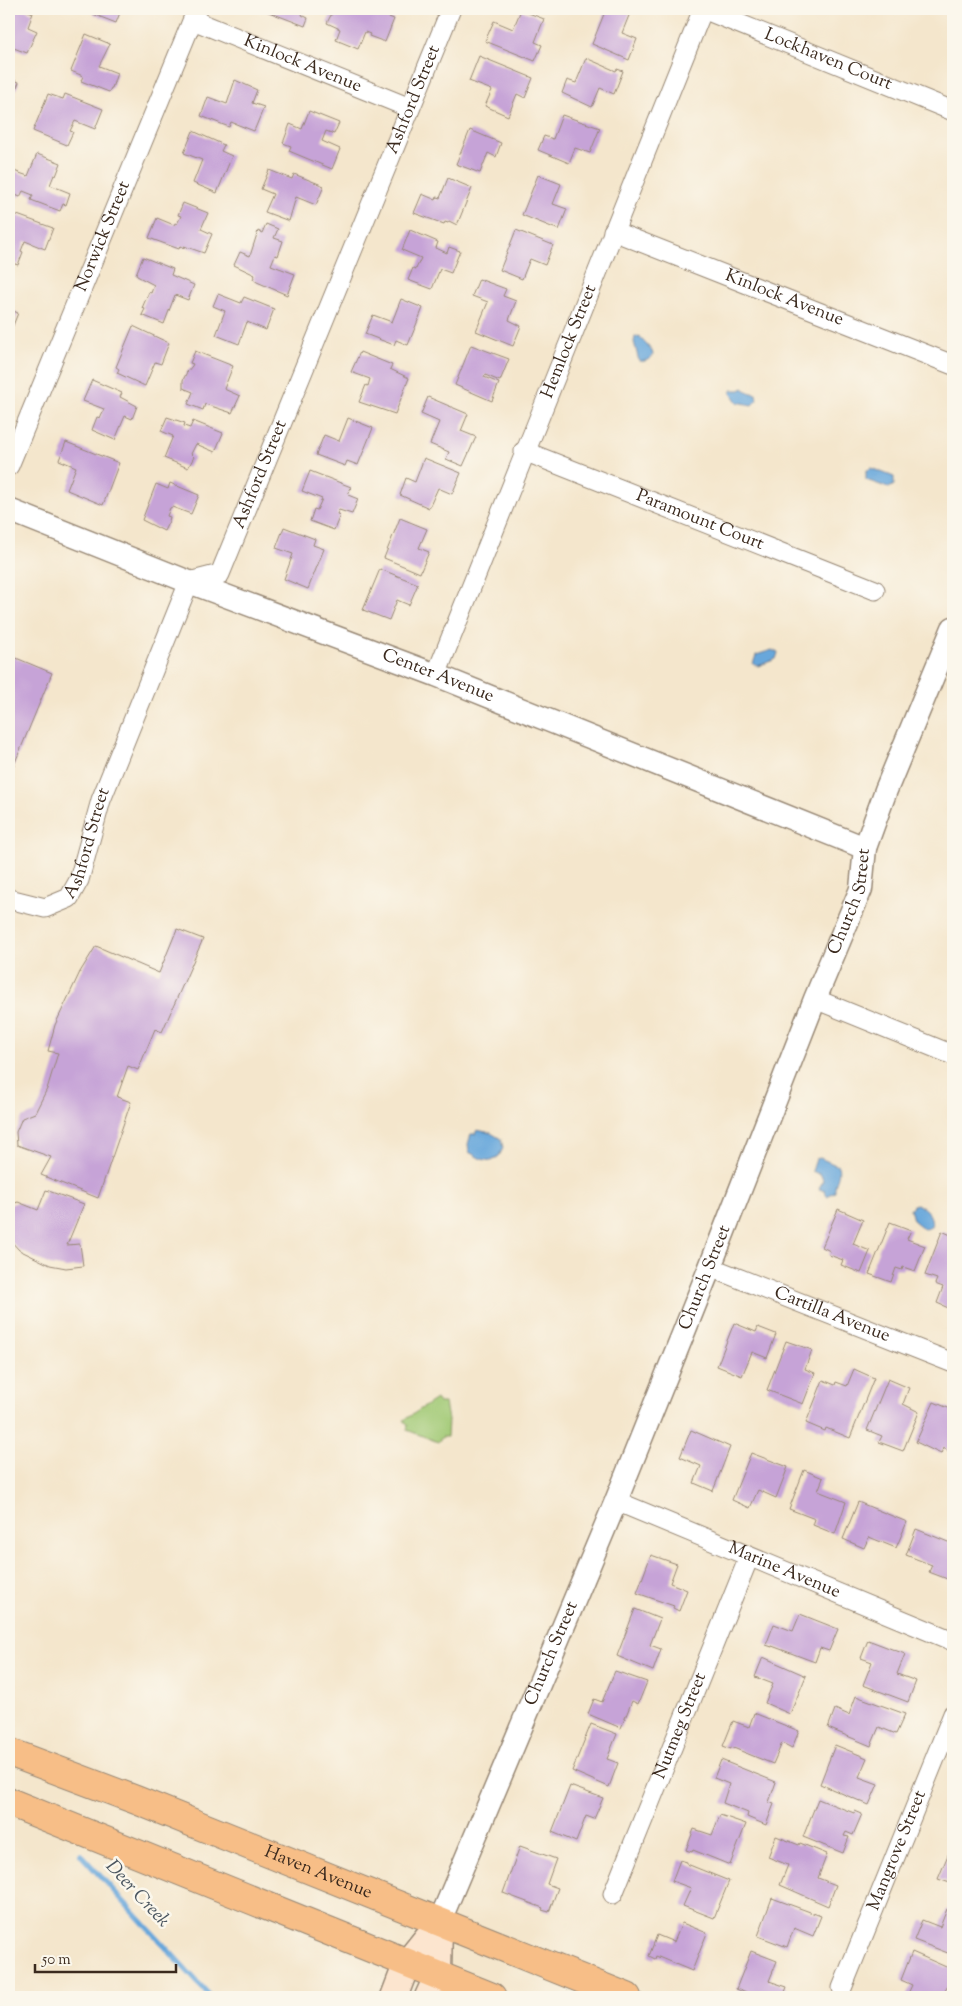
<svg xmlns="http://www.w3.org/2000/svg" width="962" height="2006" viewBox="0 0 962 2006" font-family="'Sorts Mill Goudy',serif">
	<rect width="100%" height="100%" fill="#fbf7ec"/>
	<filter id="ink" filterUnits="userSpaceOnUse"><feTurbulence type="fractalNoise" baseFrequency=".02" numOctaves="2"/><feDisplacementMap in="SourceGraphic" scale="10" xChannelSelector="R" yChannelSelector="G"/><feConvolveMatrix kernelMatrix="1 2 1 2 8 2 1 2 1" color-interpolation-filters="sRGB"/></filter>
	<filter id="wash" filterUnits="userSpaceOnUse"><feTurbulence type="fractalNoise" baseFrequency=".0096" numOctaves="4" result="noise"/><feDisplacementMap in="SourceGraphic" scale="20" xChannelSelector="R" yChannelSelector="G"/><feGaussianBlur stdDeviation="1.12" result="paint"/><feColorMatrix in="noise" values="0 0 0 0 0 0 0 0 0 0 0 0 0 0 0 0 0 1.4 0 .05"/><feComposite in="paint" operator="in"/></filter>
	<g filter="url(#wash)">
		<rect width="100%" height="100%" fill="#f4e6cc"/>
		<path fill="#a1c974" stroke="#6e7a49" d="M 436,1399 L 439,1403 L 445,1403 L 448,1420 L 447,1437 L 442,1437 L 438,1442 L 407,1430 L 408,1425 L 404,1420 Z"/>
		<path fill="#68a7db" stroke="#52687c" d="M 639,336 L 652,351 L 653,355 C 649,360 645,362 639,361 L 634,342 L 635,337 Z
			M 743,388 L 748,392 L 756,394 L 757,400 L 752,405 L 737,402 L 731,393 L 732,390 L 740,390 Z
			M 871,468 L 894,477 L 894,485 L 889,488 L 866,480 L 866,471 Z
			M 772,650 L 778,653 L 776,659 L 758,666 L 753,664 L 756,655 Z
			M 477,1130 L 491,1133 L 501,1139 L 503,1148 L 499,1156 L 492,1161 L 481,1159 L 469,1152 L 468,1144 L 471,1134 L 475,1134 Z
			M 820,1158 L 838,1166 C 841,1175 834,1182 835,1192 L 827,1196 L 825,1191 L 819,1189 L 823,1180 L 821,1175 L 812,1171 L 816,1159 Z
			M 917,1204 C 926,1210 931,1212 932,1224 L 929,1228 L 924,1229 L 913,1220 L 910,1209 L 913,1205 Z"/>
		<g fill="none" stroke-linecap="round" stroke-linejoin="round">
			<path stroke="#68a7db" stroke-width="5.5" d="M 81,1855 L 211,1997"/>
		</g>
		<g id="blocks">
			<path fill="#c6a3d7" d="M 9,9 L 23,9 L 33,13 L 28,27 L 37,31 L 27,53 L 11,47 L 9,51 Z
				M 95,9 L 120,9 L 121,10 L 116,23 L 93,14 Z
				M 267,9 L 304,9 L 302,15 L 308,18 L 305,26 L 266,11 Z
				M 321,9 L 368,9 L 394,19 L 385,42 L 369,36 L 370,34 L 365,32 L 358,49 L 336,40 L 340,29 L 327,23 L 332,13 Z
				M 606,9 L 620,9 L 630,13 L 622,33 L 637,39 L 629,60 L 592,44 Z
				M 521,10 L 544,19 L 535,42 L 542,45 L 535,61 L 485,41 L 494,21 L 513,29 Z
				M 86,34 L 110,44 L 99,66 L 117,73 L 112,88 L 111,88 L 109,92 L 81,81 L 83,76 L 71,71 Z
				M 479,56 L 533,78 L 525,98 L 517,94 L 508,116 L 485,106 L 492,90 L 469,81 Z
				M 586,58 L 616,71 L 617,69 L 623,71 L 614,94 L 600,88 L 592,107 L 562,93 L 567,80 L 576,83 Z
				M 9,78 L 19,82 L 9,108 Z
				M 235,80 L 257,90 L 252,103 L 264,107 L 254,131 L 231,122 L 229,127 L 201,116 L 208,97 L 227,104 Z
				M 48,94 L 63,99 L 65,94 L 103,109 L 95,129 L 75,121 L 70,131 L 73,132 L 67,145 L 33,131 Z
				M 309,111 L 339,123 L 334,134 L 326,131 L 322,141 L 340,149 L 332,169 L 289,151 L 291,146 L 283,143 L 290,124 L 302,129 Z
				M 562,115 L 600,128 L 590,153 L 575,148 L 569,163 L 538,150 L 544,136 L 553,139 Z
				M 470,130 L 501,143 L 496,157 L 488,153 L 480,173 L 456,164 Z
				M 193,131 L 224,145 L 221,151 L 232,156 L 217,193 L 193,183 L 202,160 L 184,153 Z
				M 37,154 L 61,163 L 56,176 L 54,175 L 50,185 L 70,193 L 66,205 L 63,204 L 60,211 L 31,200 L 33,195 L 23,191 L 20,197 L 9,192 L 9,175 L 11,170 L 28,176 Z
				M 269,170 L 292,179 L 294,174 L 324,186 L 316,205 L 296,197 L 289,221 L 265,212 L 273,194 L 261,189 Z
				M 538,175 L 561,184 L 553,204 L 567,209 L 559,230 L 522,215 Z
				M 448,178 L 472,188 L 457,225 L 449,221 L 448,223 L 445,222 L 444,224 L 414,213 L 422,194 L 436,200 L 437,197 L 440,198 Z
				M 183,203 L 208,213 L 201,229 L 212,234 L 204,253 L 184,246 L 184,248 L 180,246 L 179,249 L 149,238 L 157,218 L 174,225 L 175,223 L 177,224 L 181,216 L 178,215 Z
				M 9,212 L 53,228 L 45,249 L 25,241 L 21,251 L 23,252 L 18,265 L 9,262 Z
				M 266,224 L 278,229 L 274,238 L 283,241 L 278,256 L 275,255 L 271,265 L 295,274 L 287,295 L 257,282 L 253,279 L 255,275 L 234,265 L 240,252 L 250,256 L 258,231 L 262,233 Z
				M 410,230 L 438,242 L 436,248 L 447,253 L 449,247 L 460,251 L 451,273 L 440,269 L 432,289 L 408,280 L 413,268 L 416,269 L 421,258 L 402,250 Z
				M 516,230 L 553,245 L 545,265 L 530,259 L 522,279 L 500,270 Z
				M 143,257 L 173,269 L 171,275 L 194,285 L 188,300 L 175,295 L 164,324 L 142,315 L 145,309 L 142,308 L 149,292 L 151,293 L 154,285 L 137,276 L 136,274 Z
				M 479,279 L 506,289 L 503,296 L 516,301 L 509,320 L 521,326 L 513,346 L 476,331 L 488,302 L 472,296 Z
				M 218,294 L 241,303 L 244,297 L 274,309 L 266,330 L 247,322 L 239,344 L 216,335 L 225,311 L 213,306 Z
				M 401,299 L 423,308 L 408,345 L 396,340 L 394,345 L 365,334 L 373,315 L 392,322 Z
				M 9,309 L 18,313 L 10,333 L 9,332 Z
				M 133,326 L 169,343 L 161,364 L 155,362 L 145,386 L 117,373 L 119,369 L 116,367 Z
				M 471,345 L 509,359 L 500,381 L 485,375 L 484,377 L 499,383 L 492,401 L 455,385 Z
				M 195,351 L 233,366 L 224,389 L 240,396 L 232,413 L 205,404 L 203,410 L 188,404 L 193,392 L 183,388 L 183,380 L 187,372 L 192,366 L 193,364 L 190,363 Z
				M 360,352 L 392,365 L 390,369 L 409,378 L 395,414 L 359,402 L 366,385 L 368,386 L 370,379 L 351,372 Z
				M 92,380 L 122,393 L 120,397 L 137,406 L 132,419 L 125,416 L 115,440 L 92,430 L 97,417 L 100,418 L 104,409 L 83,401 Z
				M 428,397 L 468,414 L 461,431 L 476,437 L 463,466 L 446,459 L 449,452 L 430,444 L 439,422 L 421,414 Z
				M 167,417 L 185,423 L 184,426 L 190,428 L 193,421 L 223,433 L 215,452 L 196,444 L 191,454 L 194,457 L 188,468 L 164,458 L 173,436 L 161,431 Z
				M 348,418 L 373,428 L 358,465 L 347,461 L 345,466 L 316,455 L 324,435 L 339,441 Z
				M 66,442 L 119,463 L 103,505 L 67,490 L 76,467 L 59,460 Z
				M 424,458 L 461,473 L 452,494 L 438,488 L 429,508 L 400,495 L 406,478 L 415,482 Z
				M 310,471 L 351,487 L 348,495 L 358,499 L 352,514 L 339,510 L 337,514 L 340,515 L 334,530 L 310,521 L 314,509 L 317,510 L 322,499 L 302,491 Z
				M 170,483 L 199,495 L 191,514 L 172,507 L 170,508 L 167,516 L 170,517 L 169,521 L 164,531 L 142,520 L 156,484 L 168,489 Z
				M 400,518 L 427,529 L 419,548 L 429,552 L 420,573 L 384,558 Z
				M 284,527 L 315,539 L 313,545 L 324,549 L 308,589 L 284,579 L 293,554 L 276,548 Z
				M 380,569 L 418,584 L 409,605 L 397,600 L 389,620 L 363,610 Z
				M 9,655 L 52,673 L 9,777 Z
				M 177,929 L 203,939 L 162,1032 L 155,1029 L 138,1070 L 128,1066 L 117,1097 L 131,1102 L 98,1198 L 41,1175 L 51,1157 L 17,1145 L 16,1132 L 22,1118 L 35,1113 L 47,1089 L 58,1053 L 48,1051 L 55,1025 L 80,972 L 96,946 L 159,973 Z
				M 46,1190 L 84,1204 L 67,1245 L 80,1244 L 83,1266 L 66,1268 L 50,1265 L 19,1250 L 9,1239 L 9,1205 L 18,1202 L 38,1210 Z
				M 838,1209 L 863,1220 L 853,1244 L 870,1251 L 861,1273 L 841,1265 L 843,1260 L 829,1255 L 830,1251 L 822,1247 Z
				M 890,1222 L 911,1230 L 907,1239 L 925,1246 L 915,1271 L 903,1267 L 902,1270 L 896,1268 L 891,1282 L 869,1274 Z
				M 942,1231 L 953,1236 L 953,1310 L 937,1303 L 943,1287 L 935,1284 L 937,1279 L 925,1275 Z
				M 734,1323 L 756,1332 L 758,1327 L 776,1334 L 767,1358 L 752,1352 L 742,1376 L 717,1366 Z
				M 786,1341 L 812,1350 L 805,1369 L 815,1373 L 803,1404 L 767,1390 Z
				M 854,1369 L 874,1378 L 850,1438 L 826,1428 L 825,1431 L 806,1423 L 823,1380 L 835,1385 L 836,1382 L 847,1386 Z
				M 888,1379 L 909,1388 L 903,1404 L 919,1412 L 903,1451 L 879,1442 L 882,1436 L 867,1430 Z
				M 934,1402 L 953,1410 L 953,1453 L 943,1448 L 941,1454 L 916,1442 Z
				M 691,1430 L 730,1447 L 713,1491 L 694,1483 L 701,1466 L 680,1457 Z
				M 751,1453 L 788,1467 L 776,1498 L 758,1490 L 750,1508 L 732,1500 Z
				M 804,1470 L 823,1478 L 818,1491 L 846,1502 L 835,1534 L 813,1525 L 815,1519 L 789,1509 Z
				M 858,1502 L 907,1522 L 896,1548 L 869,1537 L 864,1548 L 843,1539 Z
				M 916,1529 L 953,1544 L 953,1572 L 950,1580 L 929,1572 L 932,1565 L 906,1555 Z
				M 651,1555 L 677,1564 L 670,1583 L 687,1590 L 679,1611 L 673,1608 L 674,1606 L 637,1593 Z
				M 635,1609 L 660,1619 L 650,1645 L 661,1649 L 653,1671 L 617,1656 Z
				M 800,1614 L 838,1629 L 829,1651 L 820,1648 L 815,1662 L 772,1646 L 772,1647 L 766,1645 L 774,1624 L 793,1631 Z
				M 868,1640 L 905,1654 L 897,1674 L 916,1681 L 908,1702 L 863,1685 L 872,1662 L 861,1658 Z
				M 763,1657 L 806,1676 L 790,1714 L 765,1703 L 773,1684 L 755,1677 Z
				M 615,1671 L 647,1682 L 638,1704 L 632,1701 L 621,1728 L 588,1714 L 594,1699 L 602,1702 Z
				M 856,1696 L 905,1714 L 896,1734 L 879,1727 L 871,1746 L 828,1728 L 835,1709 L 849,1715 Z
				M 754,1713 L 799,1731 L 792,1748 L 782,1743 L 773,1764 L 731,1747 L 731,1749 L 723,1746 L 733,1721 L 749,1727 Z
				M 591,1724 L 617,1734 L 607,1759 L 618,1763 L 609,1787 L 572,1771 Z
				M 835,1745 L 867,1758 L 859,1777 L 878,1784 L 869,1805 L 820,1784 Z
				M 721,1760 L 776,1782 L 769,1802 L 774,1804 L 766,1825 L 747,1817 L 748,1813 L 723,1803 L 729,1784 L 714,1778 Z
				M 570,1786 L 603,1798 L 594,1819 L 586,1816 L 576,1842 L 552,1832 Z
				M 818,1799 L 854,1813 L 855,1811 L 862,1814 L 853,1835 L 846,1832 L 844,1836 L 849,1837 L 843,1853 L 803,1837 Z
				M 720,1815 L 746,1824 L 730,1865 L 693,1850 L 692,1852 L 686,1850 L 694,1829 L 712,1835 Z
				M 776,1836 L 799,1845 L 800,1843 L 827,1854 L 818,1878 L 836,1885 L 828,1906 L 780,1885 L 788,1865 L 768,1857 Z
				M 520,1846 L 556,1859 L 547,1884 L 558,1888 L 549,1912 L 542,1910 L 543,1908 L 503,1893 Z
				M 950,1850 L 953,1851 L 953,1884 L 938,1879 Z
				M 680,1860 L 687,1862 L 687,1864 L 729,1881 L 714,1918 L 683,1906 L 691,1888 L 672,1881 Z
				M 772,1898 L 821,1916 L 813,1936 L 794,1928 L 787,1947 L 758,1936 Z
				M 947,1909 L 953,1912 L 953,1955 L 914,1940 L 922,1920 L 940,1927 Z
				M 682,1923 L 707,1933 L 692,1971 L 656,1956 L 655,1959 L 649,1956 L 657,1935 L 674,1942 Z
				M 751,1951 L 777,1961 L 769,1981 L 787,1987 L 783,1997 L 757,1997 L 736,1989 Z
				M 912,1952 L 953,1970 L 943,1997 L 907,1996 L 912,1985 L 901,1980 Z"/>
		</g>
	</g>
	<g filter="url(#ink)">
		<use href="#blocks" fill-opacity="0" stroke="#988875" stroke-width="1"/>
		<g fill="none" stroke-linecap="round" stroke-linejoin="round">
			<defs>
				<g id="minor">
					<path id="s1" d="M 703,9 L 953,111"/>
					<path id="s2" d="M 193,20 L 410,108"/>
					<path id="s3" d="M 613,231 L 953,365"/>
					<path id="s4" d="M 524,451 L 875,590"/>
					<path id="s5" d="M 9,466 L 197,9"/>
					<path id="s6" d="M 436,675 L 703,9"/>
					<path id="s7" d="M 9,899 L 45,908 L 69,898 L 79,880 L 101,800 L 189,582 L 220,574 L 451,9"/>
					<path d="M 815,999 L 953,1055"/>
					<path id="s8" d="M 710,1267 L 953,1363"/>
					<path id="s9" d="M 616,1501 L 953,1641"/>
					<path id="s10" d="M 613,1894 L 749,1557"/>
					<path id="s11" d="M 842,1988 L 953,1714"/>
				</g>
				<g id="tertiary">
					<path id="s12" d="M 9,510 L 189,582 L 436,675 L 865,848"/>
					<path id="s13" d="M 439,1923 L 616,1501 L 710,1267 L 815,999 L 861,889 L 865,848 L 886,790 L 953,628"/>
				</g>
				<path id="secondary" d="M 394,1997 L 407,1963 L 439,1923
					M 428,1997 L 438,1975 L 439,1923"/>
				<g id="primary">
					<path id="s14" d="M 9,1752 L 136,1800 L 627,1997"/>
					<path d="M 9,1802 L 492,1997"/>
				</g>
			</defs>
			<use href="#minor" stroke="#988875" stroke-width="21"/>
			<use href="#tertiary" stroke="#988875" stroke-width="25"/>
			<use href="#secondary" stroke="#988875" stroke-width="29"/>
			<use href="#primary" stroke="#988875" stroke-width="30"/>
			<use href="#minor" stroke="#fff" stroke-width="19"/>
			<use href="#tertiary" stroke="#fff" stroke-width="22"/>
			<use href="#secondary" stroke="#fce5cf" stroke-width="26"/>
			<use href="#primary" stroke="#f7be87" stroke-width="28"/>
		</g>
	</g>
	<g text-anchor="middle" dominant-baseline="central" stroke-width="5" stroke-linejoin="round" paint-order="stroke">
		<g font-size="18" fill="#3b2a1e" stroke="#fbf7ec">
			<text stroke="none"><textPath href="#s1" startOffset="135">Lockhaven Court</textPath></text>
			<text stroke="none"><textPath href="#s2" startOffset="118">Kinlock Avenue</textPath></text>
			<text stroke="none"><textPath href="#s7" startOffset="946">Ashford Street</textPath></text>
			<text stroke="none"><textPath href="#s5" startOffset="248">Norwick Street</textPath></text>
			<text stroke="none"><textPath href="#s3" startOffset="184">Kinlock Avenue</textPath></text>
			<text stroke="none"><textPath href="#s6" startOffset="359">Hemlock Street</textPath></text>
			<text stroke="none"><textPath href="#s7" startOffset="541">Ashford Street</textPath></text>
			<text stroke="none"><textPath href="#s4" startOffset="189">Paramount Court</textPath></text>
			<text stroke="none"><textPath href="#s12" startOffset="460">Center Avenue</textPath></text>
			<text stroke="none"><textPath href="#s7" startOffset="121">Ashford Street</textPath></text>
			<text stroke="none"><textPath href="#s13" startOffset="1102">Church Street</textPath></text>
			<text stroke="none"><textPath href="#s13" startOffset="698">Church Street</textPath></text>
			<text stroke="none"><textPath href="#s8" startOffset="131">Cartilla Avenue</textPath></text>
			<text stroke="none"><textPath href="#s9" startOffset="182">Marine Avenue</textPath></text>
			<text stroke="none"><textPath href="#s13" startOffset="292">Church Street</textPath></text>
			<text stroke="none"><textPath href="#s10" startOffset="181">Nutmeg Street</textPath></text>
			<text stroke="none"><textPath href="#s11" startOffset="148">Mangrove Street</textPath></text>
			<text stroke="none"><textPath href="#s14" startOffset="332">Haven Avenue</textPath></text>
		</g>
		<g font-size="19" font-style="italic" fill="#4b5660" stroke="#fbf7ec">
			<text transform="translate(137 1894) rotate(47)">Deer Creek</text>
		</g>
	</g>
	<rect width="962" height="2006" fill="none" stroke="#fbf7ec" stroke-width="30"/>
	<path d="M35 1964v8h141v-8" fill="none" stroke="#3b2a1e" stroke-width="2.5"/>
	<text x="42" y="1964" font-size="15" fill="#3b2a1e" stroke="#fbf7ec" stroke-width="4" paint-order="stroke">50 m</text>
</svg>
